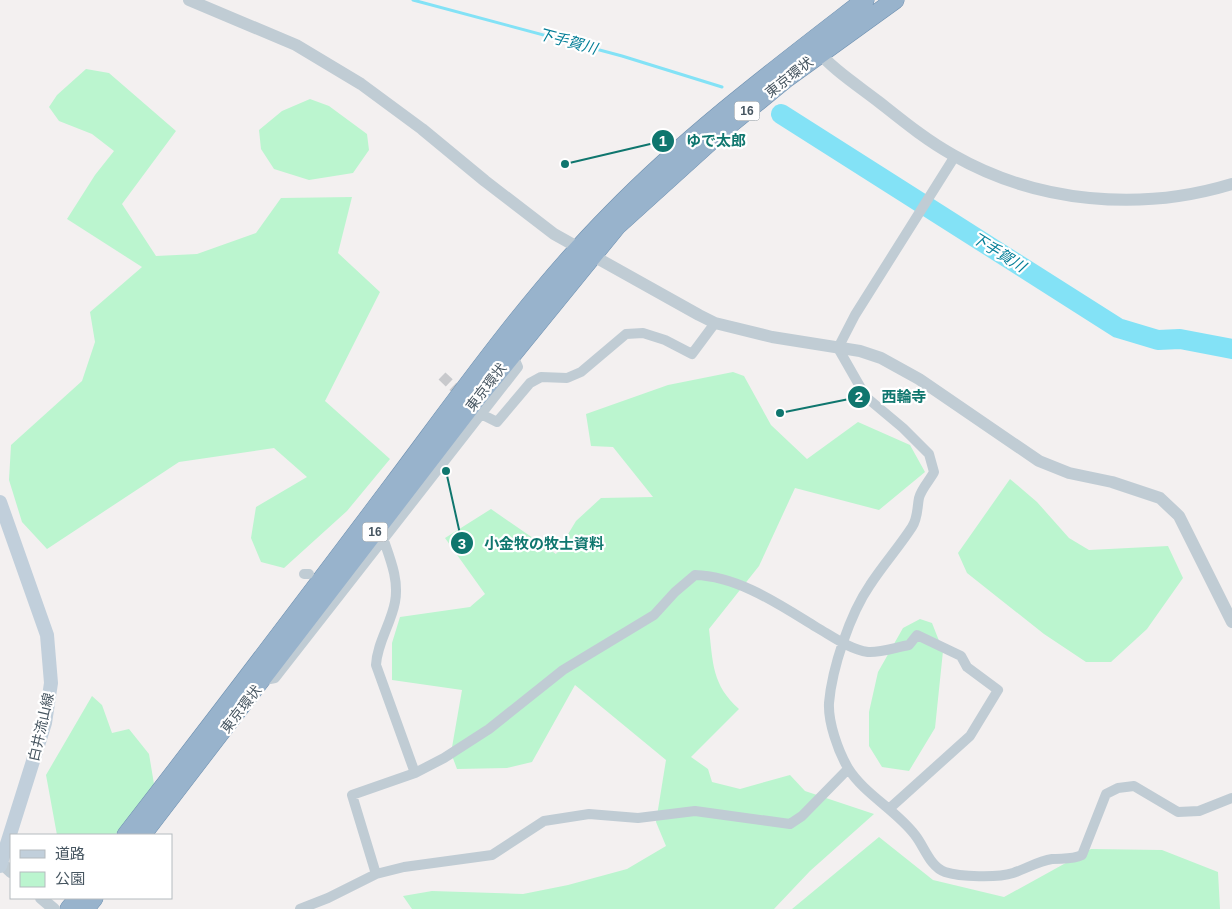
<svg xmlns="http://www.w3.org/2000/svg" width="1232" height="909" viewBox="0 0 1232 909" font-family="Arial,'Noto Sans JP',sans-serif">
	<rect width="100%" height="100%" fill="#f3f0f0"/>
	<path fill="#bbf5cf" d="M 86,69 L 109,73 L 176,131 L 122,204 L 156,256 L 197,254 L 256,233 L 281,198 L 352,197 L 338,253 L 380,292 L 325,401 L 390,459 L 347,511 L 284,568 L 261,562 L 251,538 L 256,507 L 307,477 L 274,448 L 179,462 L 47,549 L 22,522 L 9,480 L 11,445 L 82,381 L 95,342 L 90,312 L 142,267 L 67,219 L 95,175 L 114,151 L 92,134 L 59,121 L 49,107 L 57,95 Z
		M 310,99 L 329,106 L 367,134 L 369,150 L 353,173 L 309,180 L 274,169 L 261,149 L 259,130 L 282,111 Z
		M 733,372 L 744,376 L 771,425 L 807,459 L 858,422 L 910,445 L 925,472 L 879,510 L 795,488 L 759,566 L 709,629 C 713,663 712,685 739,709 L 691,757 L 708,769 L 712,782 L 740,789 L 790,775 L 805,791 L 874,814 L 810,871 L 774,909 L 412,909 L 403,896 L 432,891 L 523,894 L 568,885 L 627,869 L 666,846 L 656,822 L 666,760 L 575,685 L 532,762 L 507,768 L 457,769 L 451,753 L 462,690 L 392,680 L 392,643 L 400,617 L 470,607 L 485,594 L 445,538 L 491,509 L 556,554 L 576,521 L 601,498 L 653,497 L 613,447 L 591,446 L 586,414 L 668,385 Z
		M 1010,479 L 1037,502 L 1069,538 L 1089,550 L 1168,546 L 1183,578 L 1147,629 L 1111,662 L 1086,662 L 1044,634 L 967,573 L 958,553 Z
		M 920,619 L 932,623 L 943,651 L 935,728 L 909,771 L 882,767 L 869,746 L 869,712 L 878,672 L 903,628 Z
		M 92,696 L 102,705 L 112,733 L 129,729 L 149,754 L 154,784 L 115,835 L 57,835 L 46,775 Z
		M 879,837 L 933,880 L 1004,897 L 1091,849 L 1162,850 L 1218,872 L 1220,909 L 792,909 Z"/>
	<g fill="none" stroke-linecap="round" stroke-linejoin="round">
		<path stroke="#83e2f6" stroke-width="3" d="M 413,0 L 622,56 L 722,87"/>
		<path stroke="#83e2f6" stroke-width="20" d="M 781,114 L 1118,328 L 1158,340 L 1180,339 L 1232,349"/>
		<path stroke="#c8c9cc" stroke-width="10" stroke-dasharray="10 5" stroke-linecap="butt" d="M 442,376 L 464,397"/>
		<defs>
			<path id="trunk" d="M 126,835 C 216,719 304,603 392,486 C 462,393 529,297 611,214 C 689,134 777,68 865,0
				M 142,835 L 477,398 L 617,226 L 722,131 L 787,78 L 895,0
				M 69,909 L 78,898
				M 85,909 L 94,898"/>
		</defs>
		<use href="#trunk" stroke="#6e90b0" stroke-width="19"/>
		<path stroke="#c0ccd4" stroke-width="10" d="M 955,156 L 855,315 L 838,348 L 866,397 L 903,428 L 929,454 L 934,472 C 930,480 921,489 919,498 C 917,508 918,518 912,527 C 899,547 883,565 870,585 C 850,614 832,668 829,703 C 828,722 838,751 848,768 C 864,794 896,810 915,835 C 924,846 930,867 945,872 C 960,877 998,878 1013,873 C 1026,869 1038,861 1052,859 C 1063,858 1072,860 1082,855 L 1106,794 L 1118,788 L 1134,786 L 1178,812 L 1199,811 L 1232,798
			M 481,414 L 497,422 L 530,383 L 541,377 L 567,378 L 581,372 L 626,334 L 643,333 L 665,340 L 692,354 L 715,323
			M 384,541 C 391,561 399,581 395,602 C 391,624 377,643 376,665 L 415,773
			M 304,574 L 309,574
			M 266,676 L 270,679 L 275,678 L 518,367 L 512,353
			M 376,874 L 352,795 L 415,773 L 444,758 L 489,729 L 563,670 L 654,615 L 675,592 L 695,575 C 738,576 780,605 816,627 C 832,636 849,649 868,652 C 880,653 897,647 909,645 L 917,635 L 961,656 L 967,667 L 998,690 L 970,736 L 890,808
			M 300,909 L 328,898 L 376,874 L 404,867 L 492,855 L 544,821 L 589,814 L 638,818 L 695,811 L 790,824 L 802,816 L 848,769"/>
		<path stroke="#c0ccd4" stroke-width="12" d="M 189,0 L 296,45 L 361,84 L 422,129 L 485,181 L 554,234 L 699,315 L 715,323 L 772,337 L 860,351 L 881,358 L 919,379 L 1039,461 L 1069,473 L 1112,482 L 1160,498 L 1179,516 L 1232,622
			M 815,48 C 832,69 857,85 879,102 C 903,121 926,140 953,155 C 1037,203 1140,212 1232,184
			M 0,862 L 11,872
			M 41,898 L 54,909"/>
		<path stroke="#c1cfdb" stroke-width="14" d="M 0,502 L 47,635 L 51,683 L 45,723 L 0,866"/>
		<use href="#trunk" stroke="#98b3cc" stroke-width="18"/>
	</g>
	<g text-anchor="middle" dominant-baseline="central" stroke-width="4.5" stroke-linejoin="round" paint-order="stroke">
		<g fill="#fff" stroke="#7e8890" stroke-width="1">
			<rect x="734.5" y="101.5" width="25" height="19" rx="4"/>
			<rect x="362.5" y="522.5" width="25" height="19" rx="4"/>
		</g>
		<g font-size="12" font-weight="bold" fill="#465560">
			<text x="747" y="111">16</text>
			<text x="375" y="532">16</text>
		</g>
		<g font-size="14" fill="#465560" stroke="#fff">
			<text transform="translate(789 77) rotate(-38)">東京環状</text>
			<text transform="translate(486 387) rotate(-52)">東京環状</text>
			<text transform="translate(241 709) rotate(-52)">東京環状</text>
			<text transform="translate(41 727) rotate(-77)">白井流山線</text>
		</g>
		<g font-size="15" font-style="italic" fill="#037e97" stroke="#fff">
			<text transform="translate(568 41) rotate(15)">下手賀川</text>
			<text transform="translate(999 252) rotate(32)">下手賀川</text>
		</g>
	</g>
	<path fill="none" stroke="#0f766e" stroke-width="2" d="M565 164L663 141M780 413L859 397M446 471L462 543"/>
	<g fill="#0f766e" stroke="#fff" stroke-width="2">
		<circle cx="565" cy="164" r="5"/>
		<circle cx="780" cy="413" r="5"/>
		<circle cx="446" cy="471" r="5"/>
		<circle cx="663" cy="141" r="12"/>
		<circle cx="859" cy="397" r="12"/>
		<circle cx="462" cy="543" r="12"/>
	</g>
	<g font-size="15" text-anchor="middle" font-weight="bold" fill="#fff">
		<text x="663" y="146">1</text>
		<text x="859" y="402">2</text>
		<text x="462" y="549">3</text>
	</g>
	<g font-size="15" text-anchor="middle" font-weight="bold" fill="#0f766e" stroke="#fff" stroke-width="4.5" stroke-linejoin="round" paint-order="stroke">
		<text x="716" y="146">ゆで太郎</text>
		<text x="904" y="402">西輪寺</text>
		<text x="544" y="549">小金牧の牧士資料</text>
	</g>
	<rect x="10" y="834" width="162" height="65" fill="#ffffff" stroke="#b5bbbf"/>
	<rect x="20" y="850" width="25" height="8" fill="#c1cfdb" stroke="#b5bbbf"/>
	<text x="55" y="859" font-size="15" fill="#465560">道路</text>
	<rect x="20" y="872" width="25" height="15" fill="#bbf5cf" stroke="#b5bbbf"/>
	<text x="55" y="884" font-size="15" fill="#465560">公園</text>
</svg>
